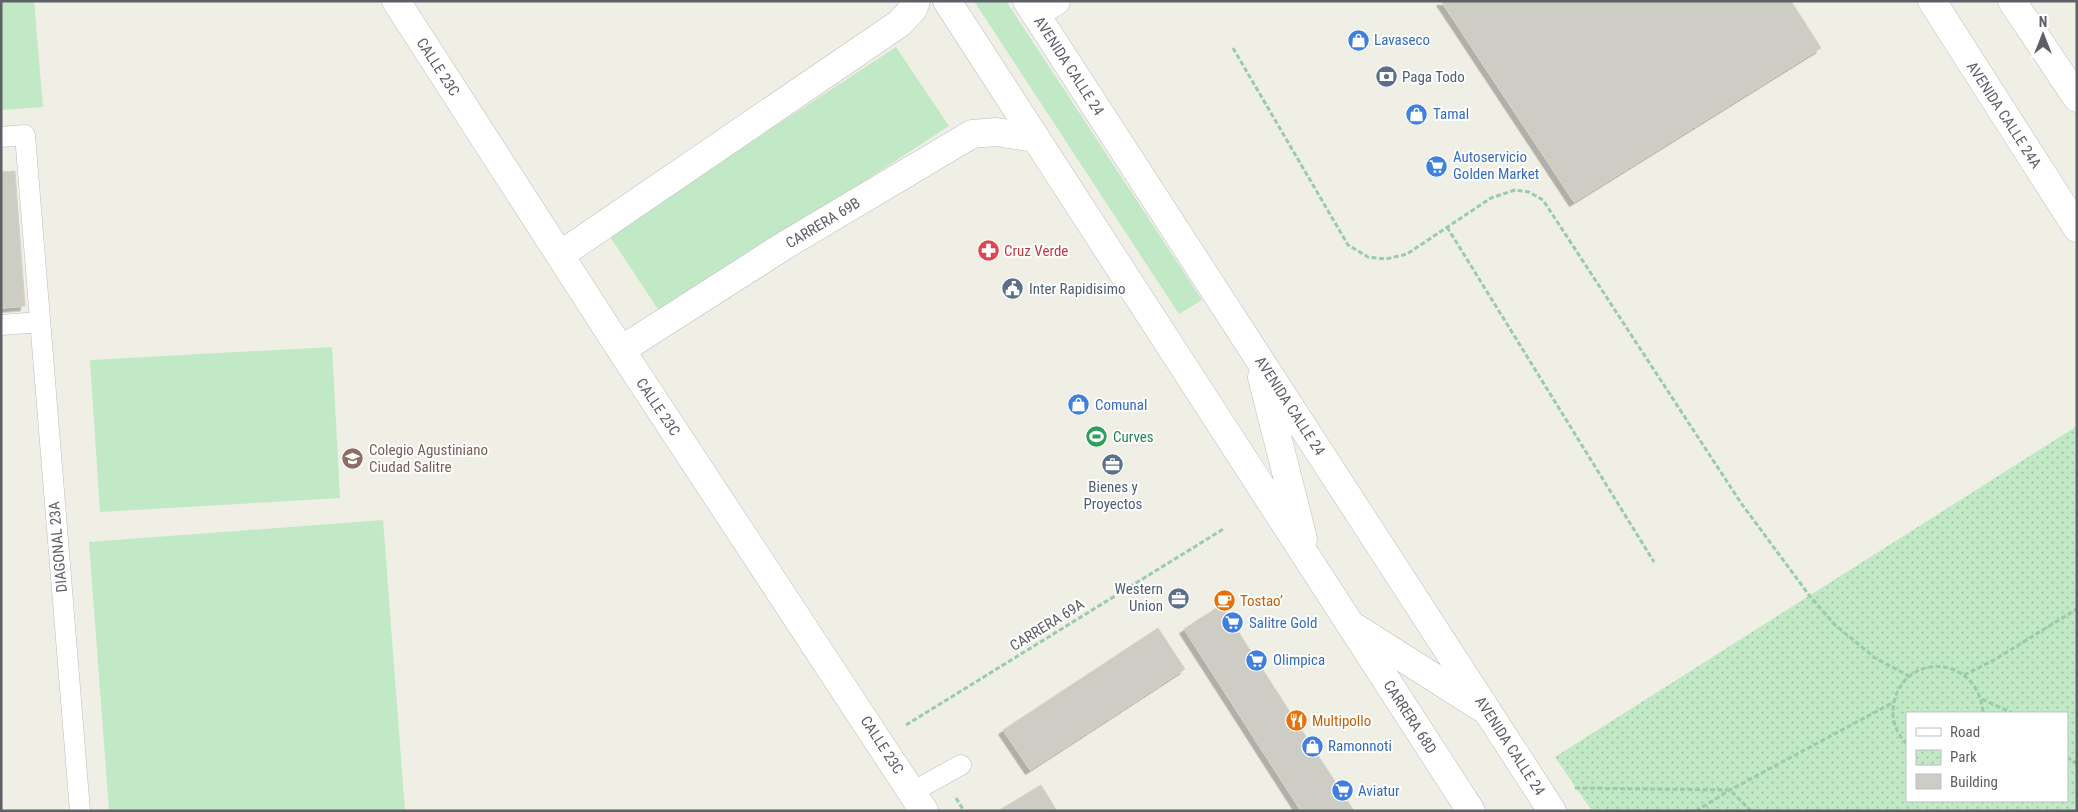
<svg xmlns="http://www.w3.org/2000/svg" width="2078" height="812" viewBox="0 0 2078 812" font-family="'Roboto Condensed',sans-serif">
	<defs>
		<pattern id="park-dots" width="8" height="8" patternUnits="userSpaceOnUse" patternTransform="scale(1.25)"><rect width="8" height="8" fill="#c1e9c5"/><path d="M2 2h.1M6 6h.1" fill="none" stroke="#a0c0a4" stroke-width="1.8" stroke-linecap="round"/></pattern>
		<filter id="shadow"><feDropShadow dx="-4.5" dy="4.5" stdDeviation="0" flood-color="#0004"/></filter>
	</defs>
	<rect width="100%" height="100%" fill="#f0efe6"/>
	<path fill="#c1e9c5" d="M 1,1 L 34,1 L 43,107 L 1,110 Z
		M 974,1 L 1006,1 L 1202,300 L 1179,314 Z
		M 896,47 L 949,126 L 661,314 L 609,235 Z
		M 332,347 L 340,498 L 100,512 L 90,360 Z
		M 383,520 L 405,811 L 109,811 L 89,542 Z"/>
	<path fill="url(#park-dots)" fill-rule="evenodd" d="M 2077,426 L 2077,811 L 1592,811 L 1555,757 ZM 1907,713 L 2067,713 L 2067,801 L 1907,801 Z"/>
	<path fill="#cdccc5" stroke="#d6d2c3" filter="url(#shadow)" d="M 1441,1 L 1791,1 L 1821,48 L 1574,202 Z
		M 15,171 L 25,306 L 1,308 L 1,172 Z
		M 1221,605 L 1354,811 L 1301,811 L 1184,629 Z
		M 1158,628 L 1185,669 L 1030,770 L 1003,730 Z
		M 1041,785 L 1057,811 L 998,811 Z"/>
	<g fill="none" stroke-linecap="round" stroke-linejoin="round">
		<defs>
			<path id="service" d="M 1,137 L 25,135 L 80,811
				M 1,325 L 40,322
				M 912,792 L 961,765"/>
			<path id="minor" d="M 396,1 L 621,350 L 924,811
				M 1035,14 L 1056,1
				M 560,255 L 900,23 L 913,9 L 916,1
				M 621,350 L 787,244 L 972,134 L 996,132 L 1036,138"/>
			<path id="secondary" d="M 947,1 L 1471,811
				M 1027,1 L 1552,811
				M 1932,1 L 2077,228
				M 2012,1 L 2077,98
				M 1262,377 L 1303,539
				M 1356,628 L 1482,708"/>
		</defs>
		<use href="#service" stroke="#babdc2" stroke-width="21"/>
		<use href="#minor" stroke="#babdc2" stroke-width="29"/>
		<use href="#secondary" stroke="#bbbdc4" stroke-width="29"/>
		<path stroke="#99cbad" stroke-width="3" stroke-dasharray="5 2.5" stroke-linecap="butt" d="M 1233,48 L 1348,245 L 1368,257 L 1386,259 L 1407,254 L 1491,198 L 1515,190 L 1529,192 L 1543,200 L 1741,503 L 1809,595 L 1834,624 L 1875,658 L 1909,676
			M 1447,227 L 1654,562
			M 1964,675 L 1994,660 L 2077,609
			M 1982,699 L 2012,713
			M 906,725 L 1225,528
			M 1907,744 C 1898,735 1892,723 1893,710 C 1897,652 1978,651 1983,713
			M 2067,757 L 2077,764
			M 1575,788 L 1730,790 L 1751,811
			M 956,798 L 964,811
			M 1696,811 L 1730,790 L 1894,702"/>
		<use href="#service" stroke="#fff" stroke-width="20"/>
		<use href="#minor" stroke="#fff" stroke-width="28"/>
		<use href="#secondary" stroke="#fff" stroke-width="28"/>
	</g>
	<defs>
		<symbol id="shop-disc" viewBox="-11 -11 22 22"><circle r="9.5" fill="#3f7fe0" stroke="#fff"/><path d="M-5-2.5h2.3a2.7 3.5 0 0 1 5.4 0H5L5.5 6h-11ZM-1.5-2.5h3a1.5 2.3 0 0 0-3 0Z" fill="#fff"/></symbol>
		<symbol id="bank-disc" viewBox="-11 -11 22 22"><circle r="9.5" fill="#5c6f8a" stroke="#fff"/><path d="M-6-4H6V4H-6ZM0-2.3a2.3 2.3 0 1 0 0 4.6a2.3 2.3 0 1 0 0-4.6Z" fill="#fff"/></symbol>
		<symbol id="supermarket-disc" viewBox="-11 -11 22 22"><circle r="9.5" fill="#3f7fe0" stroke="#fff"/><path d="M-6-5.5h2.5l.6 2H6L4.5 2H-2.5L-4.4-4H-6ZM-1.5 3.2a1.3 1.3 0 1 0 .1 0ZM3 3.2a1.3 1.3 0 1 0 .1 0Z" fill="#fff"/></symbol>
		<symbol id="pharmacy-disc" viewBox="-11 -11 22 22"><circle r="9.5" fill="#e0444e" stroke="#fff"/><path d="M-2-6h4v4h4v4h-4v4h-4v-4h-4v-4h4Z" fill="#fff"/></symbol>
		<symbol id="civic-disc" viewBox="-11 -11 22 22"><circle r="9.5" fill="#5c6f8a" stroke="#fff"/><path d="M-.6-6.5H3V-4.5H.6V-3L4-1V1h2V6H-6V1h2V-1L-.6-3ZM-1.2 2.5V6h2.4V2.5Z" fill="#fff"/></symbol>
		<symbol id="stadium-disc" viewBox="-11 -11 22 22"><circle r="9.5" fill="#2e9e5b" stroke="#fff"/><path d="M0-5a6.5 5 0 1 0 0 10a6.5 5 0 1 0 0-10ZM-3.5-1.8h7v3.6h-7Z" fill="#fff"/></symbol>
		<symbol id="school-disc" viewBox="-11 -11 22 22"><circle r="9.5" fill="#8d6e63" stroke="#fff"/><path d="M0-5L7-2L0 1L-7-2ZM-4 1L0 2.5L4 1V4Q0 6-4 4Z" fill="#fff"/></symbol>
		<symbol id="office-disc" viewBox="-11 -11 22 22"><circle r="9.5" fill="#5c6f8a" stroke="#fff"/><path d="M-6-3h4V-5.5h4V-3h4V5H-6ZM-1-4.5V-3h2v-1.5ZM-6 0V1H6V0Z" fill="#fff"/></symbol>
		<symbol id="cafe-disc" viewBox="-11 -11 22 22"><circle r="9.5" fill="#e8710a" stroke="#fff"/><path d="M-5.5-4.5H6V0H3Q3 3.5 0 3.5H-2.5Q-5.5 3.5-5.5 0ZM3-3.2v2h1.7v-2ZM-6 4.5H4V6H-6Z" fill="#fff"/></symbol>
		<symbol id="restaurant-disc" viewBox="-11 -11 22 22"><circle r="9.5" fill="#e8710a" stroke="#fff"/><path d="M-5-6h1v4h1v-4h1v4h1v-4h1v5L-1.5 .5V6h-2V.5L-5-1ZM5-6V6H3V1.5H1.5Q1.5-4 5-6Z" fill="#fff"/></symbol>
	</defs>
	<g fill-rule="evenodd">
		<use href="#shop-disc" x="1346" y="28" width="25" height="25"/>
		<use href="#bank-disc" x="1374" y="64" width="25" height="25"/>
		<use href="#shop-disc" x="1404" y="102" width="25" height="25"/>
		<use href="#supermarket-disc" x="1424" y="154" width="25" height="25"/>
		<use href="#pharmacy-disc" x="976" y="238" width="25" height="25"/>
		<use href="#civic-disc" x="1000" y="276" width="25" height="25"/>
		<use href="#shop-disc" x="1066" y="392" width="25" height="25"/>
		<use href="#stadium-disc" x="1084" y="424" width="25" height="25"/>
		<use href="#school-disc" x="340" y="446" width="25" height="25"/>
		<use href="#office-disc" x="1100" y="452" width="25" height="25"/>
		<use href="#office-disc" x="1166" y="586" width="25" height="25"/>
		<use href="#cafe-disc" x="1212" y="588" width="25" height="25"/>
		<use href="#supermarket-disc" x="1220" y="610" width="25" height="25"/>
		<use href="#supermarket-disc" x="1244" y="648" width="25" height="25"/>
		<use href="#restaurant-disc" x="1284" y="708" width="25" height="25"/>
		<use href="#shop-disc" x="1300" y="734" width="25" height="25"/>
		<use href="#supermarket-disc" x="1330" y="778" width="25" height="25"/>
	</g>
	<g text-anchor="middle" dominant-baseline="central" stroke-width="4" stroke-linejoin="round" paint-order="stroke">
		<g font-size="15" fill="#366cbe" stroke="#fff" text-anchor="start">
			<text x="1374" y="40">Lavaseco</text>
			<text x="1433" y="114">Tamal</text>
			<text x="1453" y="157">Autoservicio<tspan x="1453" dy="17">Golden Market</tspan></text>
			<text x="1095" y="405">Comunal</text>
			<text x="1249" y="623">Salitre Gold</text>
			<text x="1273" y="660">Olimpica</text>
			<text x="1328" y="746">Ramonnoti</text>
			<text x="1358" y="791">Aviatur</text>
		</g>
		<g font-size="15" fill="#5d6067" stroke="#fff">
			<text transform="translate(1069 66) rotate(57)">AVENIDA CALLE 24</text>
			<text transform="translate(438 67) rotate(57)">CALLE 23C</text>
			<text transform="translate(2004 115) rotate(57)">AVENIDA CALLE 24A</text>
			<text transform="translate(823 223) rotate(-31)">CARRERA 69B</text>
			<text transform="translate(1290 406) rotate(57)">AVENIDA CALLE 24</text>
			<text transform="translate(658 407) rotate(56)">CALLE 23C</text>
			<text transform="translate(58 547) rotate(-95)">DIAGONAL 23A</text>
			<text transform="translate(1047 625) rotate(-32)">CARRERA 69A</text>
			<text transform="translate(1410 717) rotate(57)">CARRERA 68D</text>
			<text transform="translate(882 745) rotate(57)">CALLE 23C</text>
			<text transform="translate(1510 746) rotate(57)">AVENIDA CALLE 24</text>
		</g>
		<g font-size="15" fill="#4e5e75" stroke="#fff" text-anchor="start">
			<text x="1402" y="77">Paga Todo</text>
			<text x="1029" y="289">Inter Rapidisimo</text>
			<text x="1113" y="487" text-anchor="middle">Bienes y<tspan x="1113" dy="17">Proyectos</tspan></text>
			<text x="1163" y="589" text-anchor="end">Western<tspan x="1163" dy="17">Union</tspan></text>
		</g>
		<g font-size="15" fill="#be3a42" stroke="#fff" text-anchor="start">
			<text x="1004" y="251">Cruz Verde</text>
		</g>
		<g font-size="15" fill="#27864d" stroke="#fff" text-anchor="start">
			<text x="1113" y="437">Curves</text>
		</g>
		<g font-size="15" fill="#785e54" stroke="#fff" text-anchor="start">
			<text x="369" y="450">Colegio Agustiniano<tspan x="369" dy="17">Ciudad Salitre</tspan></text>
		</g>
		<g font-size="15" fill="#c56008" stroke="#fff" text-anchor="start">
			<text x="1240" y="601">Tostao’</text>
			<text x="1312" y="721">Multipollo</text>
		</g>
	</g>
	<rect width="2078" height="812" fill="none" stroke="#5d6067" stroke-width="5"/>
	<rect x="1906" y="712" width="162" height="90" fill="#ffffff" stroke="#bebfc2"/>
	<rect x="1916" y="728" width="25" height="8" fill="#ffffff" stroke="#bebfc2"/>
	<text x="1950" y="737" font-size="15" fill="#5d6067">Road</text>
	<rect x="1916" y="750" width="25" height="15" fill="url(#park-dots)" stroke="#bebfc2"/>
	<text x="1950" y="762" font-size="15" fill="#5d6067">Park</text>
	<rect x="1916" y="774" width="25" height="15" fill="#cdccc5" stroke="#bebfc2"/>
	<text x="1950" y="787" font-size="15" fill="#5d6067">Building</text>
	<g transform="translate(2043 35)" stroke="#ffffff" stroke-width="4" paint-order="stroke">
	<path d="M0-4L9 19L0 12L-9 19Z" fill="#5d6067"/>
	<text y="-8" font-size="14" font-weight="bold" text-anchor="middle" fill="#5d6067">N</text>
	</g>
</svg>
